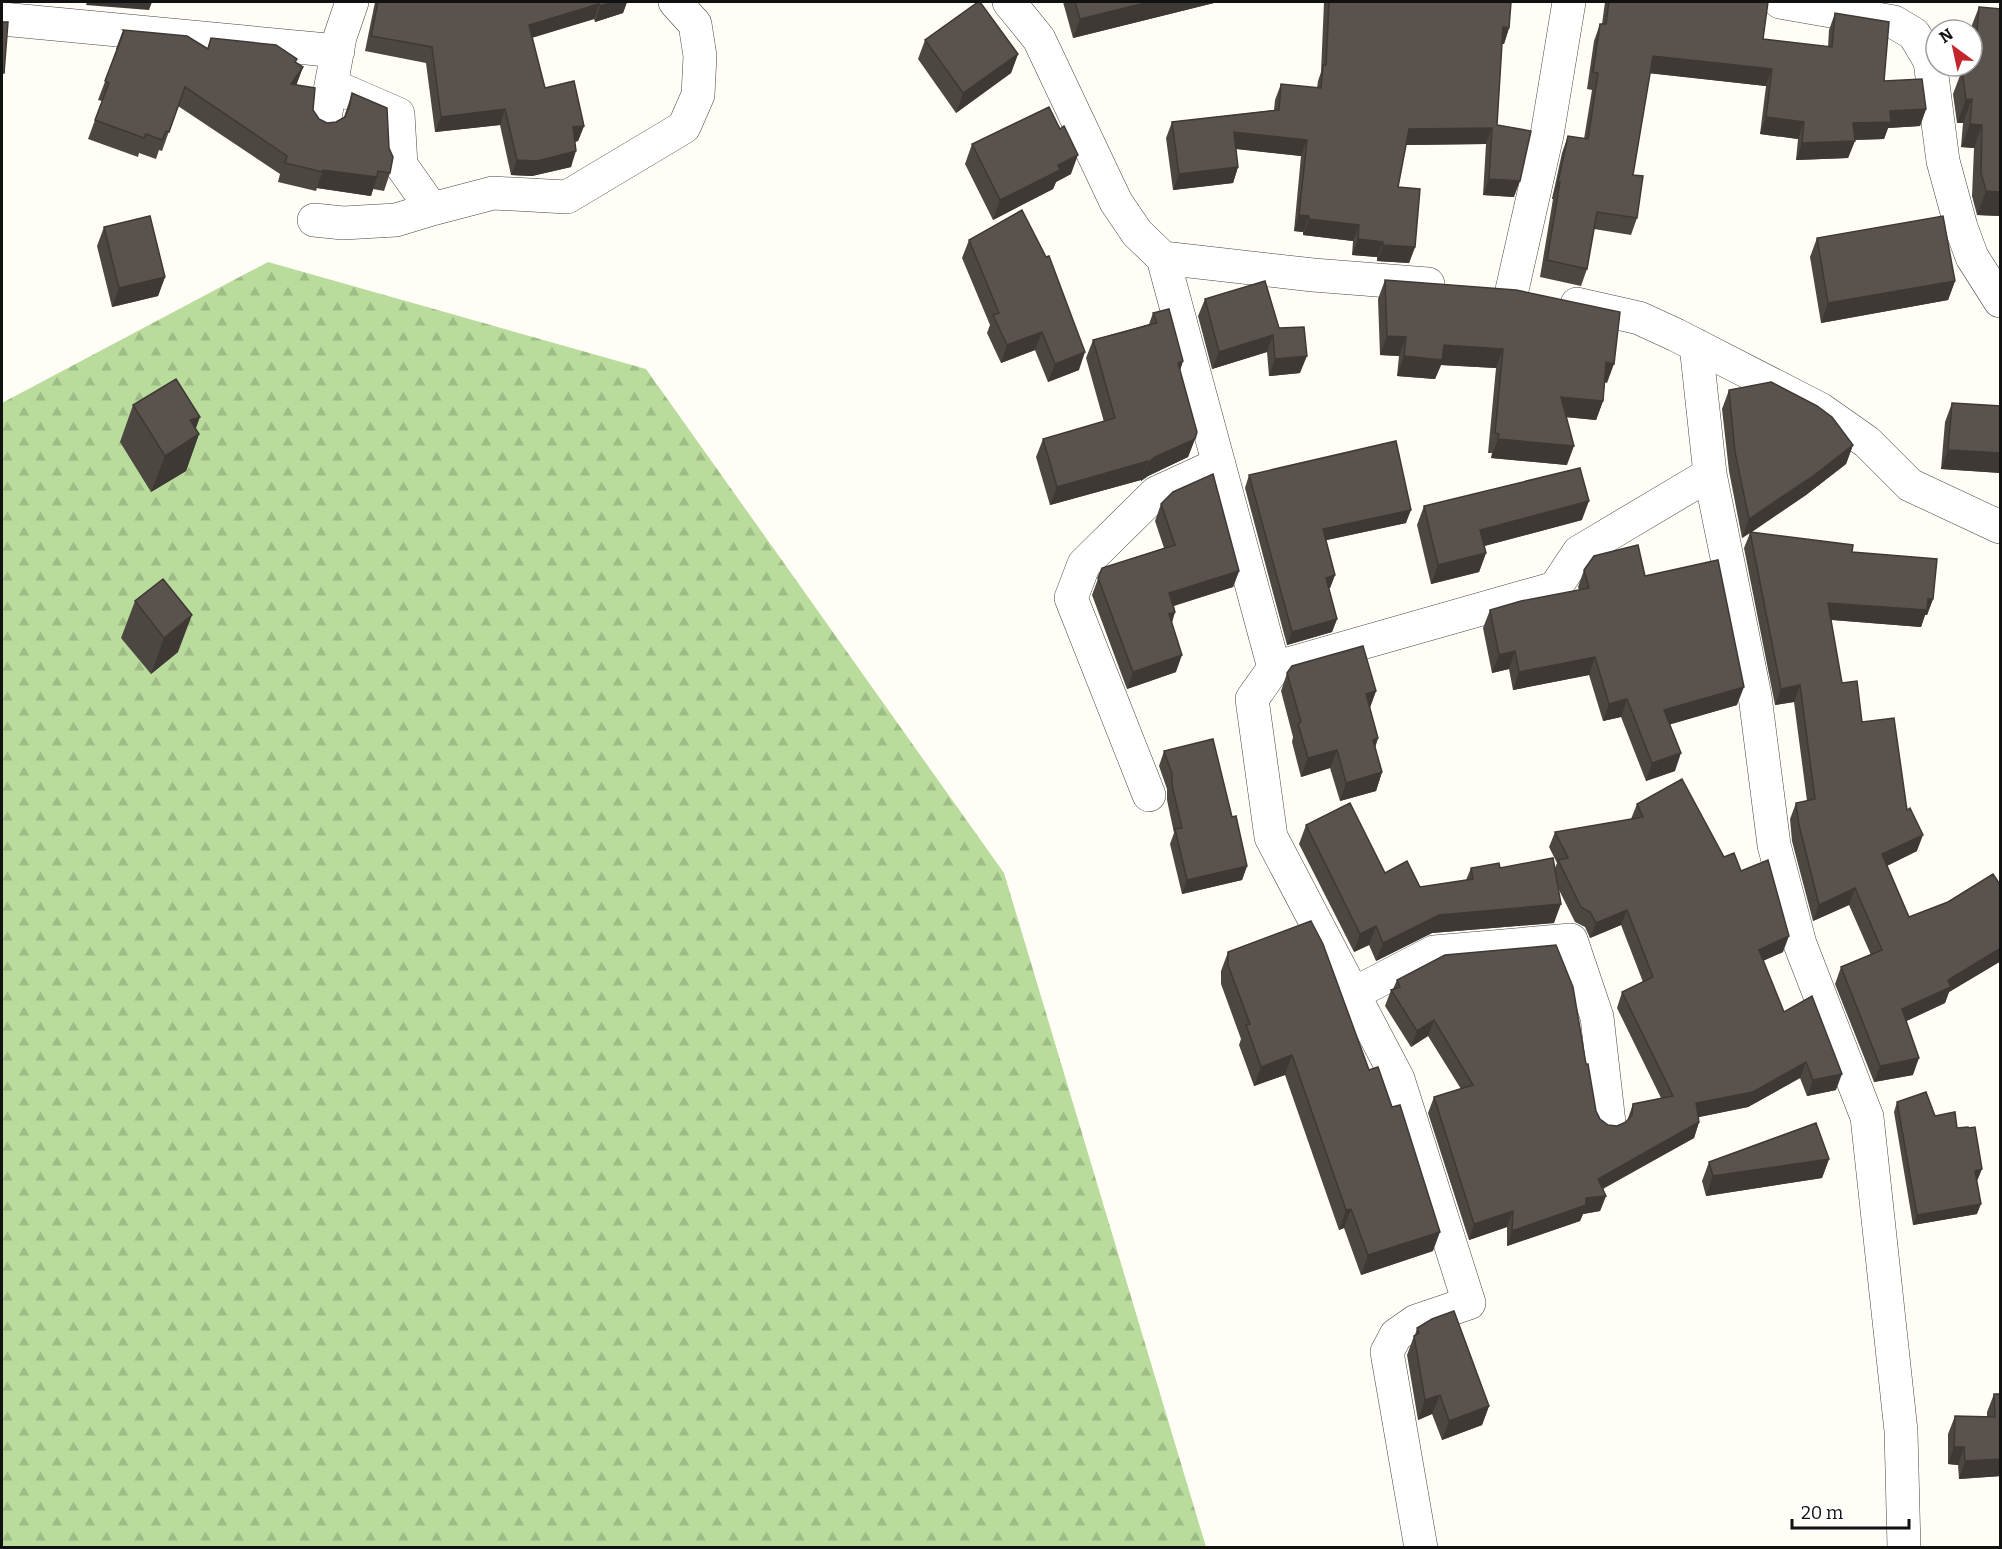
<svg xmlns="http://www.w3.org/2000/svg" width="2002" height="1549" viewBox="0 0 2002 1549" font-family="Bitter,serif">
	<defs>
		<pattern id="forest-firs" width="22" height="20" patternUnits="userSpaceOnUse" patternTransform="scale(1.5)"><rect width="22" height="20" fill="#b9dc9c"/><path d="M5 1l3.5 6h-7zM16 11l3.5 6h-7z" fill="#9ebc85"/></pattern>
	</defs>
	<rect width="100%" height="100%" fill="#fffdf5"/>
	<path fill="url(#forest-firs)" d="M 268,262 L 646,369 L 1004,873 L 1206,1547 L 2,1548 L 2,403 Z"/>
	<g fill="none" stroke-linecap="round" stroke-linejoin="round">
		<defs>
			<path id="minor" d="M 1009,2 L 1039,39 L 1116,202 L 1137,233 L 1163,258 L 1313,275 L 1428,284
				M 1780,2 L 1894,22 L 1914,34 L 1930,61 L 1943,161 L 1961,227 L 1972,257 L 2000,301
				M 2,19 L 338,51
				M 331,85 L 398,114 L 401,165 L 432,209 L 493,193 L 567,197 L 684,127 L 698,95 L 700,56 L 695,24 L 675,2
				M 324,123 L 340,37 L 352,2
				M 314,220 L 343,223 L 396,220 L 432,209
				M 1163,258 L 1274,668
				M 1512,290 L 1547,135 L 1569,2
				M 1577,304 L 1639,318 L 1676,335 L 1820,409 L 1867,442 L 1910,485 L 2000,527
				M 1696,345 L 1710,474 L 1755,696 L 1774,845 L 1800,944 L 1867,1117 L 1901,1431 L 1904,1548
				M 1149,795 L 1071,598 L 1084,564 L 1156,493 L 1219,464
				M 1353,994 L 1434,952 L 1571,940 L 1597,1017 L 1609,1123
				M 1421,1548 L 1387,1352 L 1396,1335 L 1416,1321 L 1469,1303 L 1398,1079 L 1271,837 L 1252,699 L 1274,668 L 1555,588 L 1579,552 L 1710,474"/>
		</defs>
		<use href="#minor" stroke="#444" stroke-width="34"/>
		<use href="#minor" stroke="#fff" stroke-width="33"/>
	</g>
	<path fill="#4d4742" d="M 375,2 L 627,2 L 623,13 L 595,22 L 594,19 L 532,38 L 545,88 L 584,126 L 578,141 L 575,142 L 571,167 L 532,176 L 511,175 L 500,125 L 435,132 L 426,63 L 365,51 Z
		M 1063,2 L 1218,2 L 1073,38 Z
		M 1324,2 L 1511,2 L 1509,28 L 1504,44 L 1502,44 L 1497,125 L 1514,197 L 1483,195 L 1486,144 L 1406,145 L 1398,187 L 1415,247 L 1409,263 L 1377,261 L 1377,257 L 1352,255 L 1353,241 L 1303,235 L 1303,232 L 1294,231 L 1301,156 L 1236,149 L 1238,167 L 1233,183 L 1173,190 L 1166,138 L 1172,122 L 1274,110 L 1275,100 L 1281,84 L 1317,88 L 1318,81 L 1321,72 Z
		M 1605,2 L 1768,2 L 1763,39 L 1828,47 L 1829,30 L 1835,13 L 1884,81 L 1926,109 L 1920,126 L 1888,128 L 1884,139 L 1855,140 L 1848,158 L 1796,160 L 1798,139 L 1760,134 L 1766,86 L 1650,73 L 1633,175 L 1637,218 L 1631,235 L 1594,229 L 1587,269 L 1581,286 L 1540,277 L 1553,199 L 1552,199 L 1562,153 L 1568,136 L 1584,139 L 1592,90 L 1587,89 L 1594,41 L 1600,24 L 1602,24 Z
		M 1979,7 L 2001,216 L 1977,215 L 1972,196 L 1974,148 L 1961,147 L 1963,123 L 1957,123 L 1953,94 L 1962,70 L 1967,70 L 1967,66 L 1972,66 L 1972,30 L 1970,30 Z
		M 123,30 L 207,49 L 211,38 L 297,59 L 296,62 L 303,67 L 296,85 L 319,119 L 327,123 L 336,122 L 344,117 L 352,93 L 390,173 L 384,191 L 373,189 L 371,196 L 317,188 L 316,191 L 278,182 L 280,174 L 178,106 L 162,151 L 159,150 L 156,159 L 139,153 L 138,157 L 88,139 L 102,101 L 98,100 L 117,50 L 116,49 Z
		M 925,40 L 1018,54 L 1011,73 L 956,113 L 918,59 Z
		M 972,144 L 1071,174 L 1056,182 L 1053,189 L 993,220 L 965,164 Z
		M 104,227 L 165,277 L 158,296 L 112,307 L 97,246 Z
		M 1817,238 L 1955,281 L 1948,300 L 1821,323 L 1810,257 Z
		M 969,240 L 1046,257 L 1079,370 L 1048,382 L 1035,350 L 1001,363 L 987,333 L 990,325 L 962,258 Z
		M 1385,280 L 1607,383 L 1605,382 L 1603,401 L 1596,420 L 1566,417 L 1567,465 L 1491,458 L 1492,453 L 1488,453 L 1496,368 L 1441,365 L 1435,379 L 1397,376 L 1399,356 L 1380,355 L 1378,299 Z
		M 1205,299 L 1279,328 L 1300,373 L 1269,376 L 1267,352 L 1212,369 L 1198,316 Z
		M 1153,313 L 1183,361 L 1180,370 L 1195,439 L 1188,457 L 1148,476 L 1141,481 L 1141,480 L 1050,505 L 1036,457 L 1043,439 L 1104,422 L 1086,358 L 1093,340 L 1149,324 Z
		M 1729,390 L 1853,445 L 1846,464 L 1806,495 L 1752,532 L 1852,552 L 1933,599 L 1927,615 L 1925,615 L 1921,627 L 1831,620 L 1842,683 L 1907,810 L 1917,851 L 1887,866 L 1909,917 L 2001,886 L 2001,961 L 1949,992 L 1945,1003 L 1906,1021 L 1913,1075 L 1874,1082 L 1835,984 L 1841,967 L 1871,955 L 1849,905 L 1813,921 L 1792,841 L 1790,819 L 1796,803 L 1807,801 L 1794,702 L 1775,705 L 1744,548 L 1750,533 L 1742,538 L 1729,471 L 1722,409 Z
		M 1952,403 L 2001,406 L 2001,473 L 1941,469 L 1945,422 Z
		M 133,405 L 196,429 L 199,434 L 186,471 L 151,492 L 120,442 Z
		M 1249,475 L 1406,523 L 1326,540 L 1335,575 L 1330,588 L 1329,588 L 1337,619 L 1332,632 L 1287,645 L 1245,488 Z
		M 1161,504 L 1239,571 L 1233,587 L 1174,606 L 1175,612 L 1172,623 L 1176,672 L 1127,689 L 1092,595 L 1102,568 L 1164,548 L 1155,521 Z
		M 1424,506 L 1582,520 L 1484,546 L 1486,553 L 1479,572 L 1431,584 L 1417,525 Z
		M 1584,570 L 1645,576 L 1737,705 L 1670,724 L 1675,771 L 1646,781 L 1621,717 L 1603,721 L 1589,675 L 1513,690 L 1509,669 L 1492,673 L 1483,628 L 1490,610 L 1579,590 L 1578,587 Z
		M 135,601 L 178,652 L 151,674 L 121,638 Z
		M 1287,673 L 1376,691 L 1370,708 L 1378,738 L 1375,748 L 1382,772 L 1376,791 L 1340,801 L 1330,768 L 1301,777 L 1292,742 L 1293,737 L 1281,691 Z
		M 1164,751 L 1232,817 L 1247,866 L 1242,880 L 1182,894 L 1170,844 L 1174,833 L 1167,800 L 1167,789 L 1159,766 Z
		M 1637,804 L 1724,857 L 1741,871 L 1783,952 L 1763,961 L 1784,1012 L 1836,1090 L 1807,1096 L 1800,1078 L 1748,1107 L 1698,1117 L 1699,1122 L 1694,1138 L 1603,1189 L 1606,1196 L 1600,1211 L 1583,1214 L 1580,1221 L 1507,1246 L 1507,1227 L 1469,1240 L 1428,1113 L 1434,1097 L 1461,1089 L 1428,1036 L 1411,1047 L 1385,1006 L 1391,990 L 1393,989 L 1397,980 L 1586,1064 L 1596,1111 L 1600,1119 L 1608,1125 L 1617,1126 L 1627,1121 L 1633,1104 L 1661,1098 L 1617,1008 L 1622,992 L 1643,982 L 1621,925 L 1590,938 L 1585,927 L 1575,922 L 1558,888 L 1554,923 L 1432,933 L 1376,961 L 1369,945 L 1354,952 L 1299,844 L 1306,825 L 1385,873 L 1420,887 L 1466,880 L 1471,868 L 1555,868 L 1557,863 L 1549,847 L 1555,832 L 1631,819 Z
		M 1228,952 L 1433,1251 L 1361,1275 L 1344,1228 L 1339,1230 L 1285,1075 L 1254,1086 L 1239,1045 L 1241,1039 L 1221,984 L 1221,971 Z
		M 1897,1102 L 1935,1116 L 1957,1128 L 1978,1179 L 1977,1180 L 1977,1214 L 1913,1225 L 1894,1112 Z
		M 1829,1159 L 1822,1178 L 1706,1196 L 1702,1181 L 1709,1162 Z
		M 1417,1328 L 1489,1406 L 1482,1425 L 1442,1440 L 1432,1414 L 1418,1420 L 1407,1355 L 1414,1336 L 1415,1335 Z
		M 1994,1394 L 2001,1476 L 1959,1479 L 1958,1465 L 1948,1464 L 1948,1434 L 1955,1416 L 1987,1417 L 1987,1412 Z"/>
	<path fill="#3f3936" d="M 87,2 L 152,2 L 149,10 L 86,5 Z
		M 615,2 L 627,2 L 623,13 L 595,22 L 600,6 Z
		M 1149,2 L 1218,2 L 1073,38 L 1080,19 Z
		M 599,4 L 594,19 L 523,40 L 529,25 Z
		M 1503,27 L 1509,28 L 1504,44 L 1497,43 Z
		M 1018,54 L 1011,73 L 956,113 L 963,93 Z
		M 1653,56 L 1772,69 L 1766,86 L 1647,73 Z
		M 303,67 L 296,86 L 291,84 Z
		M 1972,99 L 1963,123 L 1957,123 L 1966,100 Z
		M 505,109 L 500,125 L 435,132 L 441,117 Z
		M 1926,109 L 1920,126 L 1888,128 L 1884,139 L 1847,140 L 1853,123 L 1890,111 Z
		M 1766,117 L 1804,122 L 1798,139 L 1760,134 Z
		M 1970,124 L 1982,125 L 1974,148 L 1961,147 Z
		M 584,126 L 578,141 L 568,143 L 573,127 Z
		M 1492,128 L 1486,144 L 1403,145 L 1409,129 Z
		M 1234,132 L 1307,140 L 1301,156 L 1228,148 Z
		M 1855,141 L 1848,158 L 1796,160 L 1802,143 Z
		M 576,151 L 571,167 L 532,176 L 511,175 L 517,160 Z
		M 1078,155 L 1071,174 L 1056,182 L 1053,189 L 993,220 L 1000,200 L 1058,165 Z
		M 1238,167 L 1233,183 L 1173,190 L 1179,174 Z
		M 323,170 L 377,177 L 371,196 L 317,188 Z
		M 1489,179 L 1520,181 L 1514,197 L 1483,195 Z
		M 1558,182 L 1560,182 L 1553,199 L 1552,199 Z
		M 1986,191 L 2001,192 L 2001,216 L 1977,215 Z
		M 1299,215 L 1309,216 L 1303,232 L 1294,231 Z
		M 1309,219 L 1359,225 L 1353,241 L 1303,235 Z
		M 1358,239 L 1383,242 L 1377,257 L 1352,255 Z
		M 1383,245 L 1415,247 L 1409,263 L 1377,261 Z
		M 165,277 L 158,296 L 112,307 L 119,288 Z
		M 1955,281 L 1948,300 L 1821,323 L 1828,303 Z
		M 1042,332 L 1035,350 L 1001,363 L 1007,345 Z
		M 1273,335 L 1267,352 L 1212,369 L 1219,352 Z
		M 1387,336 L 1406,337 L 1399,356 L 1380,355 Z
		M 1444,345 L 1503,349 L 1496,368 L 1441,365 L 1435,379 L 1397,376 L 1404,356 Z
		M 1085,352 L 1079,370 L 1048,382 L 1055,364 Z
		M 1307,356 L 1300,373 L 1269,376 L 1275,359 Z
		M 1183,361 L 1177,380 L 1178,363 Z
		M 1606,362 L 1614,364 L 1607,383 L 1600,381 Z
		M 1561,397 L 1603,401 L 1596,420 L 1554,416 Z
		M 200,417 L 192,439 L 199,434 L 186,471 L 151,492 L 165,456 L 190,420 Z
		M 1195,439 L 1188,457 L 1148,476 L 1141,481 L 1148,463 L 1155,457 Z
		M 1498,439 L 1574,446 L 1567,465 L 1491,458 Z
		M 1853,445 L 1846,464 L 1806,495 L 1742,538 L 1749,519 Z
		M 1948,450 L 2001,453 L 2001,473 L 1941,469 Z
		M 1148,461 L 1141,480 L 1050,505 L 1057,487 Z
		M 1589,501 L 1582,520 L 1473,549 L 1480,530 Z
		M 1411,510 L 1406,523 L 1318,542 L 1323,529 Z
		M 1486,553 L 1479,572 L 1431,584 L 1438,565 Z
		M 1239,571 L 1233,587 L 1163,609 L 1169,593 Z
		M 1335,575 L 1330,588 L 1321,591 L 1326,578 Z
		M 1933,599 L 1927,615 L 1925,615 L 1921,627 L 1822,619 L 1828,603 Z
		M 1175,612 L 1169,628 L 1169,614 Z
		M 192,615 L 178,652 L 151,674 L 164,638 Z
		M 1337,619 L 1332,632 L 1287,645 L 1292,632 Z
		M 1515,651 L 1509,669 L 1492,673 L 1499,655 Z
		M 1182,655 L 1176,672 L 1127,689 L 1133,672 Z
		M 1595,657 L 1589,675 L 1513,690 L 1519,672 Z
		M 1800,685 L 1794,702 L 1775,705 L 1781,689 Z
		M 1744,687 L 1737,705 L 1658,728 L 1664,710 Z
		M 1376,691 L 1369,709 L 1366,694 Z
		M 1627,699 L 1621,717 L 1603,721 L 1609,704 Z
		M 1378,738 L 1372,756 L 1373,740 Z
		M 1337,750 L 1330,768 L 1301,777 L 1308,758 Z
		M 1681,753 L 1675,771 L 1646,781 L 1652,763 Z
		M 1382,772 L 1376,791 L 1340,801 L 1346,783 Z
		M 1923,835 L 1917,851 L 1876,871 L 1882,854 Z
		M 1247,866 L 1242,880 L 1182,894 L 1187,880 Z
		M 1855,888 L 1849,905 L 1813,921 L 1819,905 Z
		M 1561,904 L 1554,923 L 1432,933 L 1376,961 L 1383,943 L 1439,915 Z
		M 1627,910 L 1621,925 L 1590,938 L 1596,923 Z
		M 1376,926 L 1369,945 L 1354,952 L 1360,934 Z
		M 1789,936 L 1783,952 L 1753,965 L 1759,950 Z
		M 2001,948 L 2001,961 L 1949,992 L 1945,1003 L 1896,1026 L 1902,1009 Z
		M 1434,1020 L 1428,1036 L 1411,1047 L 1417,1031 Z
		M 1292,1055 L 1285,1075 L 1254,1086 L 1261,1067 Z
		M 1919,1058 L 1913,1075 L 1874,1082 L 1880,1066 Z
		M 1806,1062 L 1800,1078 L 1748,1107 L 1690,1119 L 1696,1103 Z
		M 1842,1074 L 1836,1090 L 1807,1096 L 1813,1080 Z
		M 1699,1122 L 1694,1138 L 1592,1194 L 1598,1179 Z
		M 1829,1159 L 1822,1178 L 1706,1196 L 1713,1176 Z
		M 1982,1169 L 1978,1179 L 1972,1181 L 1975,1171 Z
		M 1606,1196 L 1600,1211 L 1583,1214 L 1580,1221 L 1507,1246 L 1512,1231 L 1586,1198 Z
		M 1981,1204 L 1977,1214 L 1913,1225 L 1917,1215 Z
		M 1351,1209 L 1344,1228 L 1339,1230 L 1346,1210 Z
		M 1513,1211 L 1507,1227 L 1469,1240 L 1474,1224 Z
		M 1440,1232 L 1433,1251 L 1361,1275 L 1368,1255 Z
		M 1440,1395 L 1432,1414 L 1418,1420 L 1425,1400 Z
		M 1489,1406 L 1482,1425 L 1442,1440 L 1449,1421 Z
		M 1954,1447 L 1964,1447 L 1958,1465 L 1948,1464 Z
		M 2001,1459 L 2001,1476 L 1959,1479 L 1965,1461 Z"/>
	<path fill="#5a524d" stroke="#3f3936" stroke-width="1.5" d="M 378,2 L 615,2 L 600,6 L 599,4 L 529,25 L 545,88 L 574,81 L 584,126 L 573,127 L 576,151 L 537,161 L 517,160 L 505,109 L 441,117 L 432,47 L 371,36 Z
		M 978,2 L 980,2 L 1018,54 L 963,93 L 925,40 Z
		M 1075,2 L 1149,2 L 1080,19 Z
		M 1329,2 L 1511,2 L 1509,28 L 1503,27 L 1497,125 L 1531,131 L 1520,181 L 1489,179 L 1492,128 L 1409,129 L 1398,187 L 1420,189 L 1415,247 L 1383,245 L 1383,242 L 1358,239 L 1359,225 L 1309,219 L 1309,216 L 1299,215 L 1307,140 L 1234,132 L 1238,167 L 1179,174 L 1172,122 L 1279,110 L 1281,84 L 1321,88 L 1323,65 L 1326,65 Z
		M 1609,2 L 1768,2 L 1763,39 L 1832,47 L 1835,13 L 1889,22 L 1884,81 L 1922,79 L 1926,109 L 1890,111 L 1891,122 L 1853,123 L 1855,141 L 1802,143 L 1804,122 L 1766,117 L 1772,69 L 1653,56 L 1633,175 L 1643,176 L 1637,218 L 1597,212 L 1587,269 L 1547,260 L 1560,182 L 1558,182 L 1568,136 L 1588,139 L 1598,73 L 1593,72 L 1600,24 L 1606,24 Z
		M 1979,7 L 2001,9 L 2001,192 L 1986,191 L 1981,173 L 1982,125 L 1970,124 L 1972,99 L 1966,100 L 1962,70 L 1974,69 Z
		M 2,22 L 8,22 L 4,73 L 2,73 Z
		M 123,30 L 187,36 L 208,49 L 211,38 L 276,45 L 297,59 L 295,62 L 303,67 L 291,84 L 315,88 L 313,110 L 319,119 L 327,123 L 336,122 L 345,117 L 349,108 L 352,93 L 387,108 L 389,148 L 393,157 L 390,173 L 378,171 L 377,177 L 323,170 L 323,172 L 285,163 L 287,156 L 185,87 L 169,132 L 166,131 L 162,140 L 146,134 L 144,138 L 95,120 L 109,83 L 105,81 L 124,31 Z
		M 1049,107 L 1060,129 L 1064,126 L 1078,155 L 1058,165 L 1060,170 L 1000,200 L 972,144 Z
		M 1022,210 L 1046,257 L 1049,256 L 1085,352 L 1055,364 L 1042,332 L 1007,345 L 993,315 L 999,313 L 969,240 Z
		M 150,216 L 165,277 L 119,288 L 104,227 Z
		M 1943,216 L 1955,281 L 1828,303 L 1817,238 Z
		M 1385,280 L 1516,290 L 1620,312 L 1614,364 L 1606,362 L 1603,401 L 1561,397 L 1574,446 L 1498,439 L 1499,434 L 1495,433 L 1503,349 L 1444,345 L 1442,360 L 1404,356 L 1406,337 L 1387,336 Z
		M 1265,281 L 1279,328 L 1304,327 L 1307,356 L 1275,359 L 1273,335 L 1219,352 L 1205,299 Z
		M 1169,309 L 1183,361 L 1178,363 L 1197,432 L 1195,439 L 1155,457 L 1148,463 L 1148,461 L 1057,487 L 1043,439 L 1115,418 L 1093,340 L 1157,323 L 1153,313 Z
		M 176,379 L 200,417 L 190,420 L 199,434 L 165,456 L 133,405 Z
		M 1771,382 L 1817,406 L 1832,417 L 1853,445 L 1813,476 L 1749,519 L 1735,452 L 1729,390 Z
		M 1952,403 L 2001,406 L 2001,453 L 1948,450 Z
		M 1396,441 L 1411,510 L 1323,529 L 1335,575 L 1326,578 L 1337,619 L 1292,632 L 1249,475 Z
		M 1580,468 L 1589,501 L 1480,530 L 1486,553 L 1438,565 L 1424,506 Z
		M 1213,474 L 1239,571 L 1169,593 L 1175,612 L 1169,614 L 1182,655 L 1133,672 L 1098,578 L 1102,568 L 1175,545 L 1161,504 L 1173,492 Z
		M 1750,532 L 1853,545 L 1852,552 L 1937,559 L 1933,599 L 1928,599 L 1927,610 L 1828,603 L 1842,683 L 1857,681 L 1862,722 L 1894,718 L 1907,810 L 1910,808 L 1923,835 L 1882,854 L 1909,917 L 1948,902 L 1993,874 L 2001,886 L 2001,948 L 1948,980 L 1951,987 L 1902,1009 L 1919,1058 L 1880,1066 L 1841,967 L 1882,950 L 1855,888 L 1819,905 L 1799,825 L 1796,803 L 1815,799 L 1800,685 L 1781,689 Z
		M 1638,545 L 1645,576 L 1718,560 L 1744,687 L 1664,710 L 1681,753 L 1652,763 L 1627,699 L 1609,704 L 1595,657 L 1519,672 L 1515,651 L 1499,655 L 1490,610 L 1521,601 L 1589,588 L 1584,570 L 1594,556 Z
		M 163,579 L 192,615 L 164,638 L 135,601 Z
		M 1363,646 L 1376,691 L 1366,694 L 1378,738 L 1373,740 L 1382,772 L 1346,783 L 1337,750 L 1308,758 L 1298,724 L 1301,722 L 1287,673 L 1292,666 Z
		M 1213,739 L 1232,817 L 1236,816 L 1247,866 L 1187,880 L 1175,829 L 1182,828 L 1172,785 L 1172,774 L 1164,751 Z
		M 1682,779 L 1724,857 L 1734,853 L 1741,871 L 1768,860 L 1789,936 L 1759,950 L 1784,1012 L 1812,996 L 1842,1074 L 1813,1080 L 1806,1062 L 1753,1092 L 1696,1103 L 1699,1122 L 1598,1179 L 1606,1196 L 1586,1198 L 1586,1205 L 1512,1231 L 1513,1211 L 1474,1224 L 1434,1097 L 1473,1085 L 1434,1020 L 1417,1031 L 1391,990 L 1400,987 L 1397,980 L 1445,955 L 1556,945 L 1573,987 L 1586,1064 L 1588,1064 L 1596,1111 L 1600,1119 L 1608,1125 L 1617,1126 L 1626,1122 L 1632,1115 L 1633,1104 L 1673,1096 L 1622,992 L 1653,977 L 1627,910 L 1596,923 L 1590,912 L 1581,907 L 1558,860 L 1568,858 L 1555,832 L 1643,817 L 1637,804 Z
		M 1350,803 L 1385,873 L 1407,861 L 1420,887 L 1473,879 L 1471,868 L 1499,863 L 1500,868 L 1553,858 L 1561,904 L 1439,915 L 1383,943 L 1376,926 L 1360,934 L 1306,825 Z
		M 1311,921 L 1323,944 L 1369,1070 L 1378,1067 L 1392,1107 L 1400,1105 L 1440,1232 L 1368,1255 L 1351,1209 L 1346,1210 L 1292,1055 L 1261,1067 L 1246,1025 L 1250,1024 L 1228,965 L 1228,952 Z
		M 1926,1092 L 1935,1116 L 1955,1112 L 1957,1128 L 1968,1127 L 1969,1128 L 1975,1127 L 1982,1169 L 1975,1171 L 1981,1204 L 1917,1215 L 1897,1102 Z
		M 1816,1123 L 1829,1159 L 1713,1176 L 1709,1162 Z
		M 1454,1311 L 1489,1406 L 1449,1421 L 1440,1395 L 1425,1400 L 1414,1336 L 1419,1333 L 1417,1328 L 1432,1319 Z
		M 1994,1394 L 2001,1394 L 2001,1459 L 1965,1461 L 1964,1447 L 1954,1447 L 1955,1416 L 1995,1417 Z"/>
	<rect width="2002" height="1549" fill="none" stroke="#111111" stroke-width="6"/>
	<g transform="translate(1954 48) rotate(327)"><circle r="28" fill="#ffffff" stroke="#a0a0a0" stroke-width="1.5"/>
	<path d="M0-4.5L10 22L0 15L-10 22Z" fill="#c4262e"/>
	<text y="-9" font-size="16" font-weight="bold" text-anchor="middle" fill="#111111">N</text>
	</g>
	<path d="M1792 1519v9h117v-9" fill="none" stroke="#111111" stroke-width="3"/>
	<text x="1801" y="1519" font-size="18" fill="#111111" stroke="#ffffff" stroke-width="4.5" paint-order="stroke">20 m</text>
</svg>
